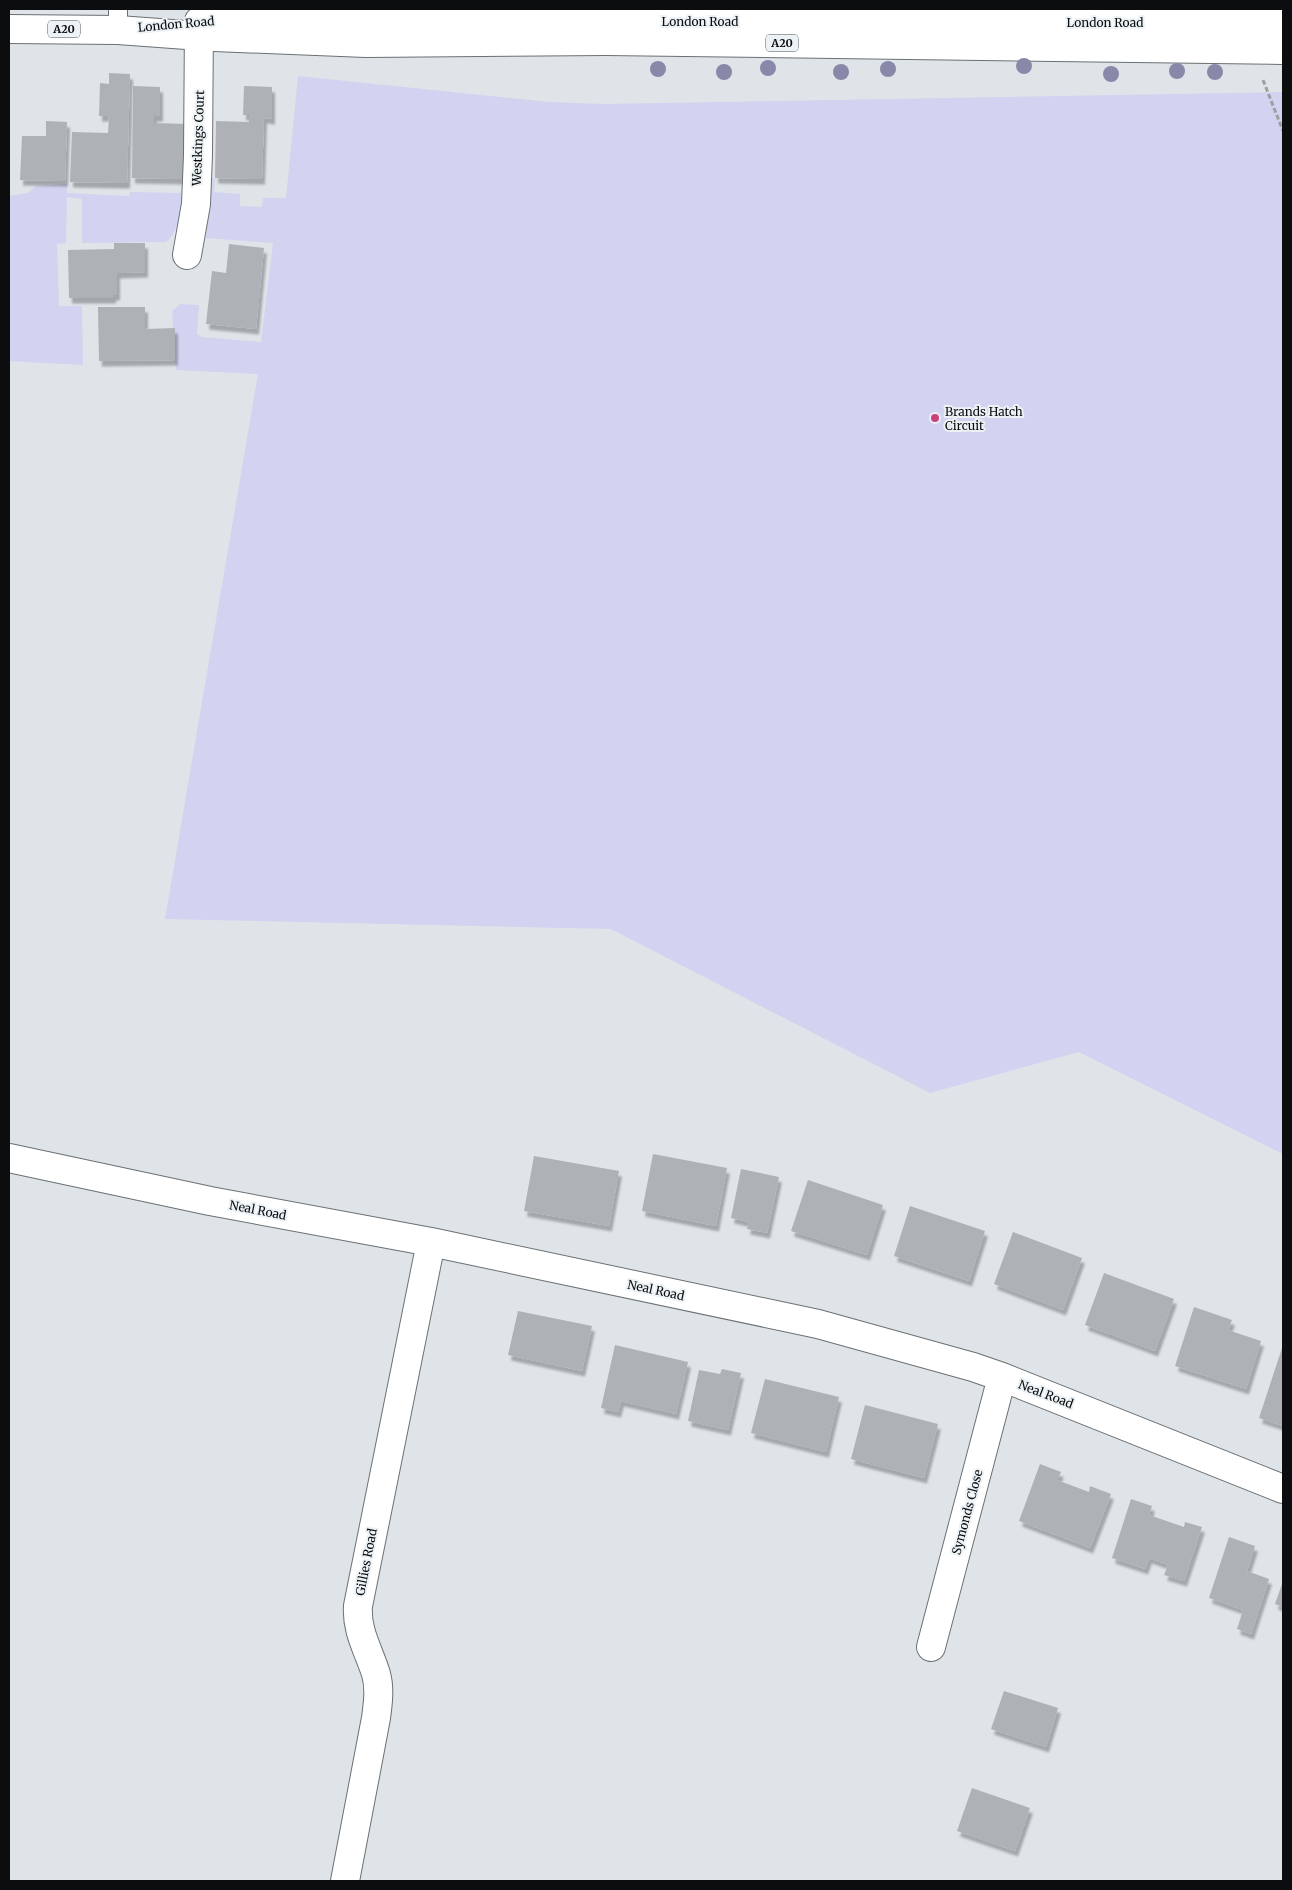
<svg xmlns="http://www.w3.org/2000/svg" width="1292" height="1890" viewBox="0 0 1292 1890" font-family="Merriweather,serif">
	<defs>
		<filter id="shadow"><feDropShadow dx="3" dy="5.5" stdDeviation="1" flood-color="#0004"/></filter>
	</defs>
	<rect width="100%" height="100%" fill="#dfe4e8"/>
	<path fill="#d2d3f0" d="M 298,76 L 549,102 L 603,104 L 1283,92 L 1283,1154 L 1079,1052 L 930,1093 L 611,929 L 165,919 L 258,374 L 176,370 L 172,311 L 180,304 L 199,305 L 197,334 L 202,337 L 261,342 L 273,243 L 206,238 L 209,178 L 215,178 L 214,192 L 240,194 L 240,206 L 262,207 L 263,198 L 286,198 Z
		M 67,184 L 67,193 L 129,196 L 130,192 L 183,193 C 182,208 179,232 166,242 L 82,243 L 82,199 L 67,197 L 66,243 L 57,244 L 59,306 L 82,306 L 83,365 L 9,361 L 9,196 L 28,193 L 36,186 Z"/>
	<path fill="#aeb1b6" filter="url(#shadow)" d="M 109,73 L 130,74 L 127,183 L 70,182 L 72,132 L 108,133 L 109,116 L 99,116 L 100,83 L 109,84 Z
		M 133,86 L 160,87 L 160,116 L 154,116 L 154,123 L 186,124 L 184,179 L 132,178 Z
		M 244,86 L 272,87 L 272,119 L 264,118 L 262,179 L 215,178 L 216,121 L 249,122 L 249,115 L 243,115 Z
		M 46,121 L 67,122 L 65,181 L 20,180 L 22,136 L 46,136 Z
		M 114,243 L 145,243 L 145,272 L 117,273 L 117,295 L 113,295 L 113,298 L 69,298 L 68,250 L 114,249 Z
		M 229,244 L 264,248 L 256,329 L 206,324 L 212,271 L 226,273 Z
		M 98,307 L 145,307 L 145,329 L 175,328 L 175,360 L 99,361 Z
		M 653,1154 L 727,1168 L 716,1226 L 642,1211 Z
		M 534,1156 L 619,1171 L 609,1226 L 524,1211 Z
		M 741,1169 L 779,1177 L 767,1233 L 747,1229 L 749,1222 L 731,1218 Z
		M 808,1180 L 883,1205 L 867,1255 L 791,1231 Z
		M 910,1206 L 985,1231 L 969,1281 L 894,1256 Z
		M 1013,1232 L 1082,1258 L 1063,1310 L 994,1284 Z
		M 1104,1273 L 1174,1299 L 1155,1351 L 1085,1325 Z
		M 1194,1307 L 1232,1320 L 1228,1330 L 1261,1341 L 1246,1389 L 1175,1366 Z
		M 518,1311 L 592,1326 L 582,1371 L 508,1355 Z
		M 615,1345 L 688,1362 L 676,1414 L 621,1401 L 618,1412 L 601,1408 Z
		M 1283,1345 L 1283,1426 L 1259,1418 Z
		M 722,1369 L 741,1373 L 728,1430 L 688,1421 L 699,1370 L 720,1374 Z
		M 765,1379 L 839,1397 L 826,1452 L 751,1433 Z
		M 865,1405 L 938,1424 L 924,1478 L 851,1459 Z
		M 1040,1464 L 1061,1472 L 1057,1480 L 1089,1492 L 1090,1486 L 1111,1494 L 1090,1548 L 1019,1521 Z
		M 1131,1499 L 1152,1506 L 1149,1515 L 1184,1527 L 1185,1522 L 1202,1527 L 1184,1581 L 1164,1575 L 1168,1565 L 1149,1558 L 1145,1569 L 1112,1558 Z
		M 1229,1537 L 1255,1546 L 1247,1571 L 1269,1579 L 1251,1634 L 1237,1629 L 1243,1610 L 1209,1598 Z
		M 1283,1581 L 1283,1607 L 1275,1604 Z
		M 1004,1691 L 1058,1708 L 1046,1747 L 991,1729 Z
		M 972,1788 L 1030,1808 L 1015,1851 L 957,1831 Z"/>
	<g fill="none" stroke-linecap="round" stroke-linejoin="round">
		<defs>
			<path id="service" d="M 118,30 L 118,9"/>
			<path id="minor" d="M 187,255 L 196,204 L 198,155 L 199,21
				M 9,1158 L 210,1201 L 431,1242 L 818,1324 L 973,1367 L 1002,1377 L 1283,1489
				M 931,1647 L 1002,1377
				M 345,1881 L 376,1718 C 378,1703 380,1688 376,1674 C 369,1651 356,1631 358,1606 L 431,1242"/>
			<path id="primary" d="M 204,20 L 473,17 L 606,21 L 1283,22
				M 9,29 L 118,30 L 214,37 L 366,43 L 606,41 L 1283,50"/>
		</defs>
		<use href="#service" stroke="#6b7073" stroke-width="20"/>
		<use href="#minor" stroke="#6b7073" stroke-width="30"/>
		<use href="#primary" stroke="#6b7073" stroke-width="30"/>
		<path stroke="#9ca0a3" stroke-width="3" stroke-dasharray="5 2.5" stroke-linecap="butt" d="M 1263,80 L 1283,131"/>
		<use href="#service" stroke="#fff" stroke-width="18"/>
		<use href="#minor" stroke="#fff" stroke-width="28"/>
		<use href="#primary" stroke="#fff" stroke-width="28"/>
	</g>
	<g fill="#8888a9">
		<circle cx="1024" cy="66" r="8"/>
		<circle cx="768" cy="68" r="8"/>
		<circle cx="658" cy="69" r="8"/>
		<circle cx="888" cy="69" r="8"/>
		<circle cx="1177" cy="71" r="8"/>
		<circle cx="724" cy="72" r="8"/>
		<circle cx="841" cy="72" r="8"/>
		<circle cx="1215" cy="72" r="8"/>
		<circle cx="1111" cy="74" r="8"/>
	</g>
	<circle fill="#ca417b" stroke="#ecf2f5" stroke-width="2" cx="935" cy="418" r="5"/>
	<g text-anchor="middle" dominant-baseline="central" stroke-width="4" stroke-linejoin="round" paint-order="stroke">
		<g fill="#ecf2f5" stroke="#4e5253" stroke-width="1">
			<rect x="48" y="20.5" width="32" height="17" rx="4"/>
			<rect x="766" y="34.5" width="32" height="17" rx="4"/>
		</g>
		<g font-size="11" font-weight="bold" fill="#0b0d0e">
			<text x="64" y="29">A20</text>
			<text x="782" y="43">A20</text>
		</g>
		<g font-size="12" fill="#0b0d0e" stroke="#ecf2f5">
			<text x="700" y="21">London Road</text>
			<text x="1105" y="22">London Road</text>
			<text transform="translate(176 24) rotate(-5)">London Road</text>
			<text transform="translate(198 138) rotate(-88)">Westkings Court</text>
			<text transform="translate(258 1210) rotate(11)">Neal Road</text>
			<text transform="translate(656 1290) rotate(12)">Neal Road</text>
			<text transform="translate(1046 1394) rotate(21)">Neal Road</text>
			<text transform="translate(967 1512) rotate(-75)">Symonds Close</text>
			<text transform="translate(366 1562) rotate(-79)">Gillies Road</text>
		</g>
		<g font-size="12" fill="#0b0d0e" stroke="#ecf2f5" text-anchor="start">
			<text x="945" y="411">Brands Hatch<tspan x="945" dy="14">Circuit</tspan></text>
		</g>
	</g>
	<rect width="1292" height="1890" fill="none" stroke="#0b0d0e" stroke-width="20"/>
</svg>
